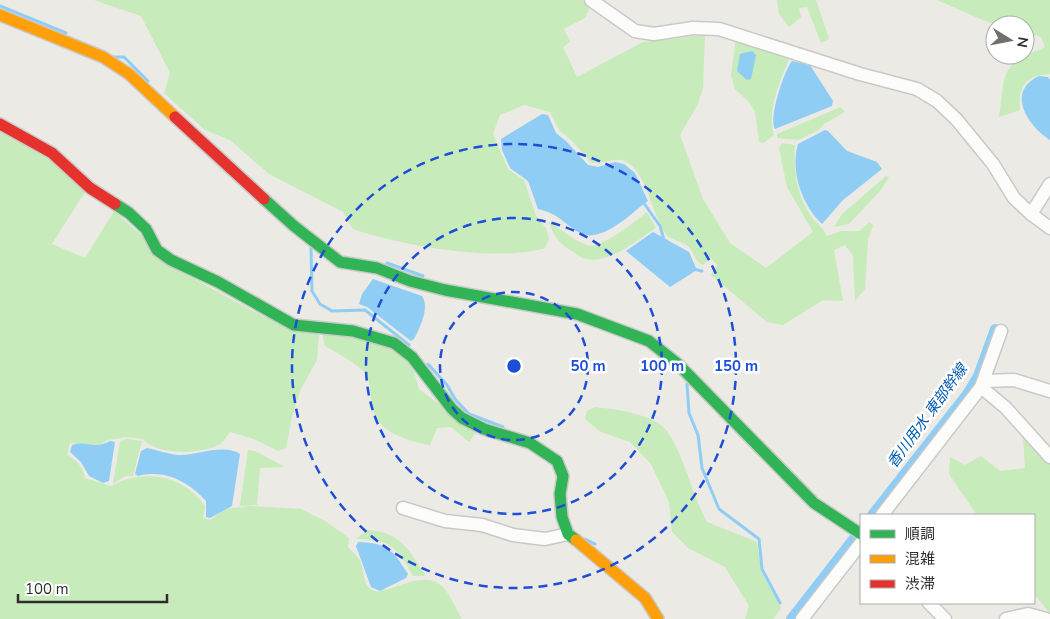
<svg xmlns="http://www.w3.org/2000/svg" width="1050" height="619" viewBox="0 0 1050 619" font-family="'Nunito Sans','Noto Sans JP',sans-serif">
	<rect width="100%" height="100%" fill="#eceae4"/>
	<path fill="#c7ebba" d="M 94,0 L 583,0 L 589,9 L 585,18 L 564,29 L 570,42 L 563,47 L 577,77 L 643,42 L 705,35 L 703,88 L 698,104 L 680,135 L 703,199 L 730,243 L 766,268 L 813,232 L 787,187 L 779,148 L 782,143 L 795,145 C 793,170 797,198 813,219 C 819,225 823,228 827,236 L 841,231 L 859,231 L 870,222 L 873,226 L 868,239 L 865,289 L 855,301 L 853,256 L 845,245 L 834,250 L 843,301 L 823,300 L 783,325 L 767,322 L 711,275 L 717,265 L 711,258 L 703,265 C 694,261 695,253 689,247 C 683,241 671,241 666,234 C 653,216 645,169 625,161 C 614,157 603,164 592,163 L 571,140 L 559,130 L 550,112 L 524,105 L 500,115 L 493,134 L 508,169 L 524,180 L 536,216 L 546,228 L 549,239 L 545,248 C 497,263 400,245 353,229 L 343,212 L 269,174 L 230,140 L 205,130 L 164,93 L 170,73 L 141,16 Z
		M 777,0 L 816,0 L 829,39 L 821,43 L 807,7 L 799,8 L 801,17 L 789,27 L 779,14 Z
		M 937,0 L 1050,0 L 1050,74 C 1026,75 1018,86 1020,110 L 999,117 C 1006,70 998,67 1045,47 L 1041,37 L 1025,32 L 1025,25 L 999,25 L 985,21 Z
		M 736,38 L 792,53 C 782,76 766,110 774,135 L 763,143 L 759,142 L 755,112 L 750,103 L 735,89 L 731,75 Z
		M 841,107 L 845,112 L 824,124 L 819,130 L 798,140 L 777,138 L 777,134 Z
		M 0,132 L 51,158 L 85,192 L 52,244 L 85,258 L 114,211 L 185,274 L 264,317 L 319,334 L 317,360 L 301,389 L 292,416 L 286,448 L 278,451 L 254,439 L 230,432 C 227,436 223,442 220,444 C 203,455 155,455 143,439 L 127,437 L 108,440 L 98,445 L 70,443 L 67,455 C 78,461 82,466 85,478 L 111,486 C 144,468 183,475 205,506 L 203,518 L 210,520 L 225,509 L 250,506 L 301,509 L 325,521 L 349,538 L 348,547 C 351,551 356,554 359,559 C 365,568 361,583 372,590 C 383,598 422,567 442,586 C 450,594 456,609 462,619 L 0,619 Z
		M 886,176 L 889,177 L 880,191 L 849,224 L 834,227 L 842,214 Z
		M 647,212 L 656,228 C 637,240 610,264 586,259 C 581,259 577,254 573,252 C 560,244 553,236 549,222 C 561,229 573,240 586,245 C 600,251 635,221 647,212 Z
		M 322,333 L 341,334 L 400,351 L 414,372 L 419,389 L 476,432 L 469,442 L 451,427 L 437,428 L 430,445 C 411,442 377,432 373,410 C 370,399 372,382 364,372 C 358,364 335,352 325,346 Z
		M 595,407 C 615,409 654,414 667,431 C 684,455 692,495 707,522 L 757,542 L 761,571 L 781,608 L 773,619 L 745,619 L 749,606 L 725,567 L 688,548 L 672,532 L 669,502 L 651,464 L 630,442 L 601,432 L 585,419 L 587,411 Z
		M 1023,437 L 1050,462 L 1050,613 L 1034,594 L 1034,515 L 977,515 L 949,474 L 950,457 L 965,465 L 981,456 L 1000,471 L 1025,468 Z
		M 127,439 L 142,441 L 133,476 L 125,476 L 113,484 L 120,441 Z
		M 248,450 L 255,451 L 285,467 L 260,468 L 257,505 L 240,506 Z
		M 367,530 C 402,532 408,550 426,576 L 413,576 C 396,547 392,539 356,539 Z"/>
	<path fill="#90cdf5" d="M 752,51 L 756,55 L 751,79 L 747,80 L 737,71 L 740,54 Z
		M 792,61 L 810,65 L 833,101 L 832,106 L 775,129 C 768,119 784,71 792,61 Z
		M 1039,76 L 1048,77 L 1050,80 L 1050,140 C 1028,126 1005,92 1039,76 Z
		M 542,114 L 548,115 L 556,133 L 567,142 L 588,165 L 598,167 L 615,162 L 624,164 L 635,173 L 648,201 C 631,213 600,246 578,232 C 562,222 559,214 538,209 L 528,181 L 510,168 L 502,150 L 501,139 Z
		M 825,130 L 828,131 L 847,151 L 877,162 L 882,169 L 843,200 L 822,224 C 802,205 790,171 798,144 Z
		M 653,232 L 689,252 L 697,270 L 670,287 L 626,251 Z
		M 373,279 L 422,296 C 430,308 420,327 414,339 L 411,341 L 367,307 L 359,304 L 362,294 Z
		M 110,441 L 115,442 L 109,481 L 103,483 L 89,476 L 81,462 L 70,452 L 72,445 C 86,440 94,450 110,441 Z
		M 147,448 C 157,450 167,454 178,455 C 196,456 223,443 240,454 L 232,506 L 210,518 L 206,517 L 206,501 C 188,481 164,469 138,476 L 135,474 L 141,451 Z
		M 358,542 C 388,543 393,550 408,574 L 406,578 L 380,591 L 371,587 L 356,546 Z"/>
	<g fill="none" stroke-linecap="round" stroke-linejoin="round">
		<path stroke="#90cdf5" stroke-width="3" d="M 0,6 L 66,33
			M 114,57 L 124,57 L 148,81
			M 643,202 L 660,226 L 664,240
			M 311,248 L 312,291 L 320,304 L 332,311 L 365,310 L 409,345
			M 387,263 L 423,276
			M 693,269 L 702,271
			M 428,364 L 447,385 L 455,399 L 469,414 L 503,427
			M 687,384 L 689,413 L 698,435 L 702,468 L 719,509 L 759,539 L 762,569 L 780,603
			M 585,539 L 595,544"/>
		<path stroke="#90cdf5" stroke-width="10" d="M 872,515 L 967,394 L 978,376 L 995,329
			M 791,619 L 861,529"/>
		<defs>
			<path id="street" d="M 591,0 L 635,31 L 654,34 L 693,28 L 719,29 L 860,74 L 917,89 L 937,101 L 957,120 L 993,164 L 1014,198 L 1031,214 L 1050,228
				M 1031,214 L 1050,184
				M 985,381 L 1014,380 L 1050,391
				M 981,387 L 1006,408 L 1050,457
				M 403,508 L 445,521 L 482,525 L 513,535 L 545,539 L 568,534
				M 882,515 L 981,387 L 1001,331
				M 929,603 L 945,619
				M 802,619 L 861,543
				M 1006,619 L 1028,614 L 1046,619"/>
			<path id="fast" d="M 264,199 L 294,226 L 340,262 L 377,268 L 410,281 L 445,290 L 577,314 L 649,341 L 678,364 L 814,503 L 861,534
				M 115,204 L 129,213 L 146,229 L 157,250 L 171,260 L 218,282 L 294,325 L 353,331 L 394,343 L 412,357 L 452,409 L 462,418 L 484,429 L 530,443 L 557,461 L 563,476 L 560,494 L 562,517 L 568,534 L 576,540"/>
			<path id="slow" d="M 0,15 L 103,57 L 129,74 L 175,117
				M 576,540 L 645,598 L 658,619"/>
			<path id="jam" d="M 175,117 L 264,199
				M 0,124 L 52,153 L 90,188 L 115,204"/>
		</defs>
		<use href="#street" stroke="#c9c9c9" stroke-width="15"/>
		<use href="#fast" stroke="#c9c9c9" stroke-width="14"/>
		<use href="#slow" stroke="#c9c9c9" stroke-width="14"/>
		<use href="#jam" stroke="#c9c9c9" stroke-width="14"/>
		<use href="#street" stroke="#fcfcfb" stroke-width="12"/>
		<use href="#fast" stroke="#30b455" stroke-width="11"/>
		<use href="#slow" stroke="#ff9f0a" stroke-width="11"/>
		<use href="#jam" stroke="#e5322d" stroke-width="11"/>
	</g>
	<g fill="none" stroke="#1d4ed8" stroke-width="2.5" stroke-dasharray="9 6">
		<circle cx="514" cy="366" r="74"/>
		<circle cx="514" cy="366" r="148"/>
		<circle cx="514" cy="366" r="222"/>
	</g>
	<g text-anchor="middle" dominant-baseline="central" stroke-width="5" stroke-linejoin="round" paint-order="stroke">
		<g font-size="15" font-style="italic" fill="#005cb0" stroke="#fff">
			<text transform="translate(927 416) rotate(-54)">香川用水 東部幹線</text>
		</g>
	</g>
	<circle cx="514" cy="366" r="8" fill="#1d4ed8" stroke="#fff" stroke-width="2.5"/>
	<g font-size="15" text-anchor="middle" font-weight="bold" fill="#1d4ed8" stroke="#fff" stroke-width="5" stroke-linejoin="round" paint-order="stroke">
		<text x="588" y="371">50 m</text>
		<text x="662" y="371">100 m</text>
		<text x="736" y="371">150 m</text>
	</g>
	<rect x="860" y="514" width="175" height="90" fill="#ffffff" stroke="#ababab"/>
	<rect x="870" y="530" width="25" height="8" fill="#30b455" stroke="#ababab"/>
	<text x="905" y="539" font-size="15" fill="#2e2e2e">順調</text>
	<rect x="870" y="555" width="25" height="8" fill="#ff9f0a" stroke="#ababab"/>
	<text x="905" y="564" font-size="15" fill="#2e2e2e">混雑</text>
	<rect x="870" y="580" width="25" height="8" fill="#e5322d" stroke="#ababab"/>
	<text x="905" y="589" font-size="15" fill="#2e2e2e">渋滞</text>
	<g transform="translate(1010 40) rotate(100)"><circle r="24" fill="#ffffff" stroke="#ababab"/>
	<path d="M0-4L9 19L0 12L-9 19Z" fill="#70706e"/>
	<text y="-8" font-size="14" font-weight="bold" text-anchor="middle" fill="#2e2e2e">N</text>
	</g>
	<path d="M18 594v8h149v-8" fill="none" stroke="#2e2e2e" stroke-width="2.5"/>
	<text x="25" y="594" font-size="15" fill="#2e2e2e" stroke="#ffffff" stroke-width="4" paint-order="stroke">100 m</text>
</svg>
